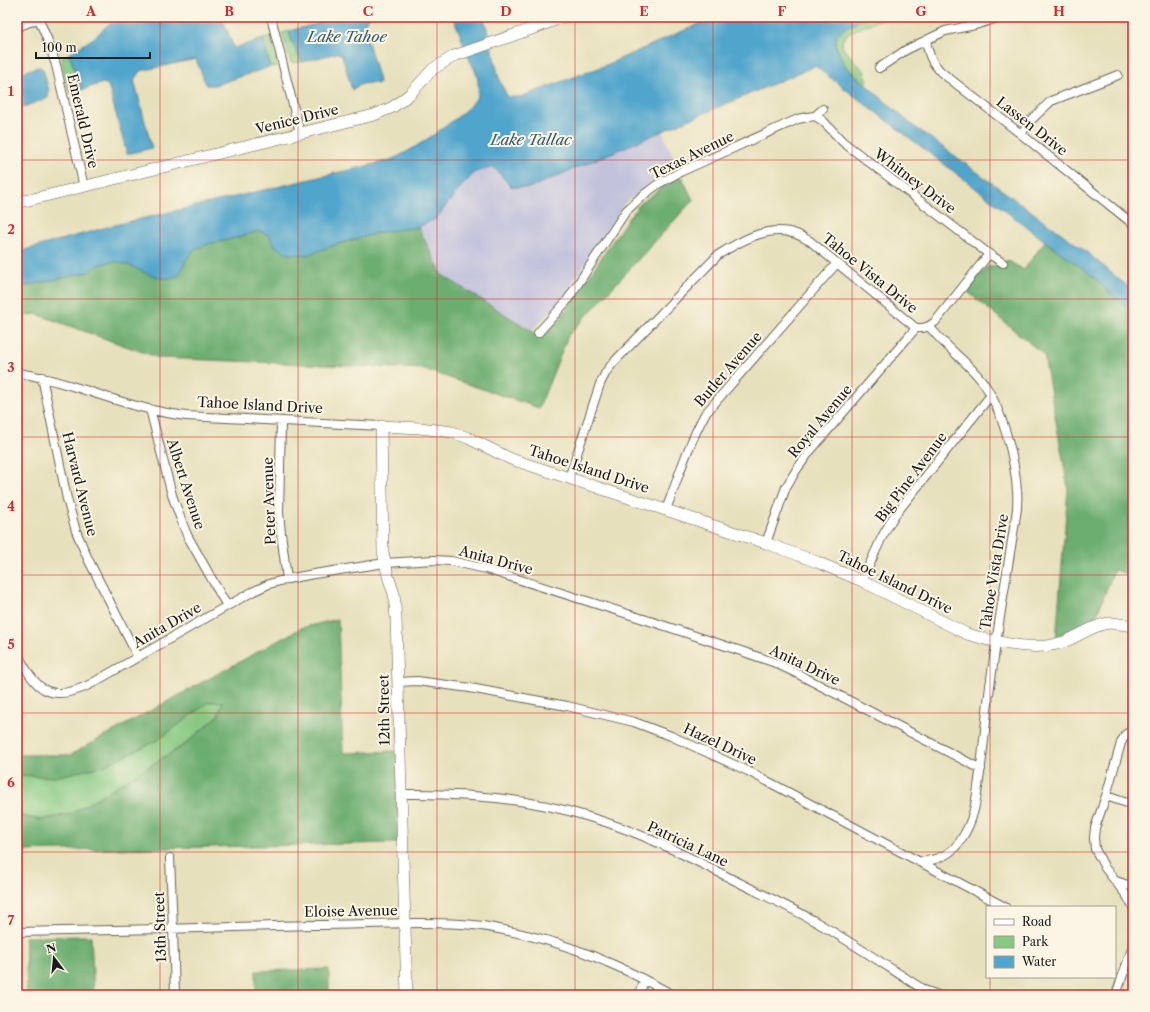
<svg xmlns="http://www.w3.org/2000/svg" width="1150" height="1012" viewBox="0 0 1150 1012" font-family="'Libre Caslon Text',serif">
	<rect width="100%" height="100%" fill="#fcf5e5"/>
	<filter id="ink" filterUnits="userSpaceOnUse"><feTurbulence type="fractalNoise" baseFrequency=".025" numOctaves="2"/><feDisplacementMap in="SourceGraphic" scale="8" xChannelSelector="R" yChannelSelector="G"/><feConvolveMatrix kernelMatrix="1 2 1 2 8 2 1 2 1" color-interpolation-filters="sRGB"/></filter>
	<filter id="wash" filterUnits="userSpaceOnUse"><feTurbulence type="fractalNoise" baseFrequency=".012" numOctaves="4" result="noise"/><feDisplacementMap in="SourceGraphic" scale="16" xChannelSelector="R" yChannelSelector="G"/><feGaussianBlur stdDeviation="0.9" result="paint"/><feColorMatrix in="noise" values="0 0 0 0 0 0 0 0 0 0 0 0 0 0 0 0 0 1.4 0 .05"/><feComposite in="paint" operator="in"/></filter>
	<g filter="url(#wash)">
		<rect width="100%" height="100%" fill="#e7e0bc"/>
		<path fill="#c2c2dc" d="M 662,131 L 677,167 L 663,174 L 644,187 L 624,204 L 565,294 L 552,310 L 531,331 L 442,275 L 418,227 L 436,219 L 459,189 L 475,172 L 493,167 L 501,175 L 511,187 L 529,187 Z"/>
		<path fill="#86c982" stroke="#51724f" d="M 867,17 L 886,17 L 849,33 L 842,41 L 843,48 L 865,72 L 867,85 L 845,66 L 835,44 L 837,36 L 843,29 Z
			M 289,31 L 292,42 L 302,62 L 291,63 L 282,33 Z
			M 271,37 L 277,66 L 270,67 L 263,39 Z
			M 69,54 L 82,90 L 69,93 L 61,58 Z
			M 223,701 L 218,716 L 184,745 L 71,814 L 40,820 L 17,815 L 17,775 L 55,777 L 158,740 L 209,702 Z"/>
		<path fill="#6cad70" stroke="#446446" d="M 682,177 L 693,200 L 568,336 L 539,408 L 423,369 L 159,358 L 36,314 L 17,318 L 17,286 L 21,287 L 88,272 L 97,265 L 115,261 L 130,265 L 149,274 L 183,268 L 185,261 L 194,250 L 208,244 L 228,240 L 259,231 L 270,236 L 275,246 L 308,255 L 331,246 L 381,232 L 418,227 L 442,275 L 541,337 L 559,320 L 627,220 L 641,203 L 660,189 Z
			M 1045,241 L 1089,273 L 1133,314 L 1133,576 L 1114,570 L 1095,620 L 1073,632 L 1056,640 L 1068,488 L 1044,355 L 968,292 C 973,285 982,269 989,266 C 993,265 998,267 1002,267 L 1007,260 L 1024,270 Z
			M 338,619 L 343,753 L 397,751 L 398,843 L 17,851 L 17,815 L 40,820 L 71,814 L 184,745 L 218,716 L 223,702 L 209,702 L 158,740 L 104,766 L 55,777 L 17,775 L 17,755 L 70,755 L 301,628 Z
			M 91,936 L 94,995 L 27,995 L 25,937 Z
			M 329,969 L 329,995 L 256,995 L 256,971 Z"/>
		<path fill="#50a5cc" stroke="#366074" d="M 116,17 L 222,17 L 234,48 L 263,39 L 270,67 L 215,85 L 206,85 L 196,59 L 140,71 L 134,80 L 152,148 L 127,154 L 108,85 L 103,83 L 82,90 L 69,54 L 95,37 Z
			M 317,17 L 371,17 C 365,20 365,24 365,31 L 379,81 L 378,84 C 368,82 360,83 352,90 L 342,55 L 337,53 L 302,62 L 292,42 L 289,31 L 319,23 Z
			M 452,17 L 484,17 L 500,82 L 508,97 L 520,97 L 604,66 L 714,17 L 867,17 L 843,29 L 837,36 L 835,44 L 845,66 L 911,124 L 1083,249 L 1133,291 L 1133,314 L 1089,273 L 1045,241 L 815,66 L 529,188 L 511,187 L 501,175 L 493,167 L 475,172 L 459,189 L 436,219 L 418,227 L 381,232 L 331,246 L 308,255 L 288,254 L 275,246 L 270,236 L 259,231 L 228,240 L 208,244 L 194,250 L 185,261 L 183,268 L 178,276 C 173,277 167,279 162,278 C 132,273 121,248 88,272 L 21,287 L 17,286 L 17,252 L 115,225 L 383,162 C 390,160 396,158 403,154 C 418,146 475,109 478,94 C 479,88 478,81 477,76 C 475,69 471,63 468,56 C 463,43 459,29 452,17 Z
			M 39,67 L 43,69 L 49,91 L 48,98 L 17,109 L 17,73 Z"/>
	</g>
	<g filter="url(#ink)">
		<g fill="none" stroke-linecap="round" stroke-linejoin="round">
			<defs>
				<path id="street" d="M 38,17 L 48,41 L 56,65 L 84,187
					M 271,17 L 300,133
					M 537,17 L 540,26
					M 17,27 L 42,17
					M 926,41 C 929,56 931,61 941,72 L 1021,134 L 1133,224
					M 879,68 L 906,50 L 945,31 L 975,25 L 1001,17
					M 815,116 L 823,121 L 843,142 L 989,254 L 1003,263
					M 1021,134 L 1031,120 L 1051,101 L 1118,75
					M 929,326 L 935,322 L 989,254
					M 538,333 L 566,302 L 626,211 L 641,197 L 658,184 L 680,172 L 798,119 L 807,117 L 815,116 L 823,109
					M 17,373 C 42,376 65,384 88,391 C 121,402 153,412 186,416 L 381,426
					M 42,377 L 67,499 L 76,531 L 88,559 L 138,657
					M 150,409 L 172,495 L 180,517 L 187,535 L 227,606
					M 281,422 L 279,513 L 281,533 L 287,579
					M 569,478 L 600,384 L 606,372 L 613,363 L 718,255 C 740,241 769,224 796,234 C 801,236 806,239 810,241 L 916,328 L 923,328 L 929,326 C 945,347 967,361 982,381 C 1002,408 1015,458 1017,491 C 1018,497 1017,503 1017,509 C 1007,573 996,637 988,702 C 985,728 983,754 979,780 C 976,801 974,820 962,838 C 952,855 938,860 919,862
					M 666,510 C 678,478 688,445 705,414 L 837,263
					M 766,543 L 786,487 L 797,469 L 811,450 L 916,328
					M 862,581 L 882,537 L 894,516 L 991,395
					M 17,653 C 36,689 48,704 89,685 L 227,606 L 252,592 L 269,584 L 287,579 L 314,574 L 385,563 L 434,560 L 451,561 L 486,569 L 656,623 L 741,651 L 773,662 L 796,673 L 981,769
					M 399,682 L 417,681 L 470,688 L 567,706 L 634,722 L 671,736 L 748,771 L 1005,907
					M 1133,729 L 1125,735 L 1121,743 L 1106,796 L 1095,828 L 1094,838 L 1095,849 L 1105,868 L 1127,896 L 1133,907
					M 401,794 C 464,793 530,798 589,817 C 638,831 683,854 728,877 C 757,892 788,906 816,922 C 853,943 888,967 924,990 L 938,995
					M 1106,796 L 1133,805
					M 170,858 L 173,929 L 175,995
					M 1116,881 L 1133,887
					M 17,932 C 116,930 214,928 313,925 C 349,925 385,923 420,923 C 443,923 466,923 488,927 C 528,934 569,945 607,962 C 629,971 651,983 673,995
					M 638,995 L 645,980
					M 1116,995 L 1133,946"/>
				<path id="secondary" d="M 17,202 L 29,200 L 374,115 L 393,107 L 410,94 L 433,69 L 454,56 L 540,26 L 563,17
					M 407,995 L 396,618 L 394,594 L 388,576 L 383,552 L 381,426 L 420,428 L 452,432 L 468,438 L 511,459 L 766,543 L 817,562 L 862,581 L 967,634 C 989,641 1029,650 1052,645 C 1056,644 1062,643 1066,641 C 1081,635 1093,625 1109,623 C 1117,623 1125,625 1133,626"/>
			</defs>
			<use href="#street" stroke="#636154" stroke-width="10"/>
			<use href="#secondary" stroke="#636154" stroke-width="12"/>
			<use href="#street" stroke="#fff" stroke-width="8"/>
			<use href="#secondary" stroke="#fff" stroke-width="11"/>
		</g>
	</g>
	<path fill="none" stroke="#d62828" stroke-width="1" stroke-opacity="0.55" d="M 160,17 L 160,995M 298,17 L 298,995M 437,17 L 437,995M 575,17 L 575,995M 713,17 L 713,995M 852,17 L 852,995M 990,17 L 990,907M 17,160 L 1133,160M 17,299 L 1133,299M 17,437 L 1133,437M 17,575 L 1133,575M 17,713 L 1133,713M 17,852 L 1133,852M 990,977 L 990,995"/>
	<g text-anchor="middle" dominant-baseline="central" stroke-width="4" stroke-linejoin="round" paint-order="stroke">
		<g font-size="14" fill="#1c1c1c" stroke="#fcf5e5">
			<text transform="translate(297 119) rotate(-14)">Venice Drive</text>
			<text transform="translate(83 121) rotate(77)">Emerald Drive</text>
			<text transform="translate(1032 126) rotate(38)">Lassen Drive</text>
			<text transform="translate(692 155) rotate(-26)">Texas Avenue</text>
			<text transform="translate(915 181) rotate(37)">Whitney Drive</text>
			<text transform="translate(870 273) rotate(39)">Tahoe Vista Drive</text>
			<text transform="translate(728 369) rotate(-49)">Butler Avenue</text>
			<text transform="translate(260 405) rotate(3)">Tahoe Island Drive</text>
			<text transform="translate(820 421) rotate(-50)">Royal Avenue</text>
			<text transform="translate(589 469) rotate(18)">Tahoe Island Drive</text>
			<text transform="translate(911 477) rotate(-53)">Big Pine Avenue</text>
			<text transform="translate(80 484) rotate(76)">Harvard Avenue</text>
			<text transform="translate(186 484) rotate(72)">Albert Avenue</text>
			<text transform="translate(269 501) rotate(-92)">Peter Avenue</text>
			<text transform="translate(496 560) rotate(15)">Anita Drive</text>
			<text transform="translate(994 572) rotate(-81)">Tahoe Vista Drive</text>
			<text transform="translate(895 582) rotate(26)">Tahoe Island Drive</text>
			<text transform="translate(167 625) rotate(-30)">Anita Drive</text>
			<text transform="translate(805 665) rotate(25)">Anita Drive</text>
			<text transform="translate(384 710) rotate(-91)">12th Street</text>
			<text transform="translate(720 744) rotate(25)">Hazel Drive</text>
			<text transform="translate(688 844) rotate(25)">Patricia Lane</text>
			<text transform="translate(351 911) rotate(-1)">Eloise Avenue</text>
			<text transform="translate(160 927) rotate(-92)">13th Street</text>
		</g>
		<g font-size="15" font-style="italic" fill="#335a6b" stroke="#fcf5e5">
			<text x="347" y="36">Lake Tahoe</text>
			<text x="531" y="139">Lake Tallac</text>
		</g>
	</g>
	<rect width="1150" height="1012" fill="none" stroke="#fcf5e5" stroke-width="44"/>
	<rect x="986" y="906" width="130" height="72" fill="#fcf5e5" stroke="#a29e95"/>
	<rect x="994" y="919" width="20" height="6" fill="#ffffff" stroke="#a29e95"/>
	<text x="1022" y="926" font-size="12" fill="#1c1c1c">Road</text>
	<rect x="994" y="936" width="20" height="12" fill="#86c982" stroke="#a29e95"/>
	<text x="1022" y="946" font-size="12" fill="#1c1c1c">Park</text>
	<rect x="994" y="956" width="20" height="12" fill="#50a5cc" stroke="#a29e95"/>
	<text x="1022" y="966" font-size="12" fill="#1c1c1c">Water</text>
	<g transform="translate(54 958) rotate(344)" stroke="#fcf5e5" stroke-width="3" paint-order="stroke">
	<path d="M0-3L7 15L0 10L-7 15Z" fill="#1c1c1c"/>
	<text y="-6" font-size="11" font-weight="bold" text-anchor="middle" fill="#1c1c1c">N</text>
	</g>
	<path d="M36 52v6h114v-6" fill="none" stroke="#1c1c1c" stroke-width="2"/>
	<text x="42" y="52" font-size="12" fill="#1c1c1c" stroke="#fcf5e5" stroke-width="3" paint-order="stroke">100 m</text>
	<rect x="22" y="22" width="1106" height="968" fill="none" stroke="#d62828" stroke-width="1.5"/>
	<g font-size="13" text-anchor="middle" font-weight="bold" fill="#d62828">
		<text x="91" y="16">A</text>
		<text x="229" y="16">B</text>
		<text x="368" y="16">C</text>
		<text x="506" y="16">D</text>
		<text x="644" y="16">E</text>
		<text x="782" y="16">F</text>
		<text x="921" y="16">G</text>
		<text x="1059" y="16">H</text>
		<text x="11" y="96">1</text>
		<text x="11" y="234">2</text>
		<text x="11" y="372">3</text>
		<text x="11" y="511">4</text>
		<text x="11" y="649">5</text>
		<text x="11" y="787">6</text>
		<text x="11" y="925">7</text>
	</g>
</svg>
